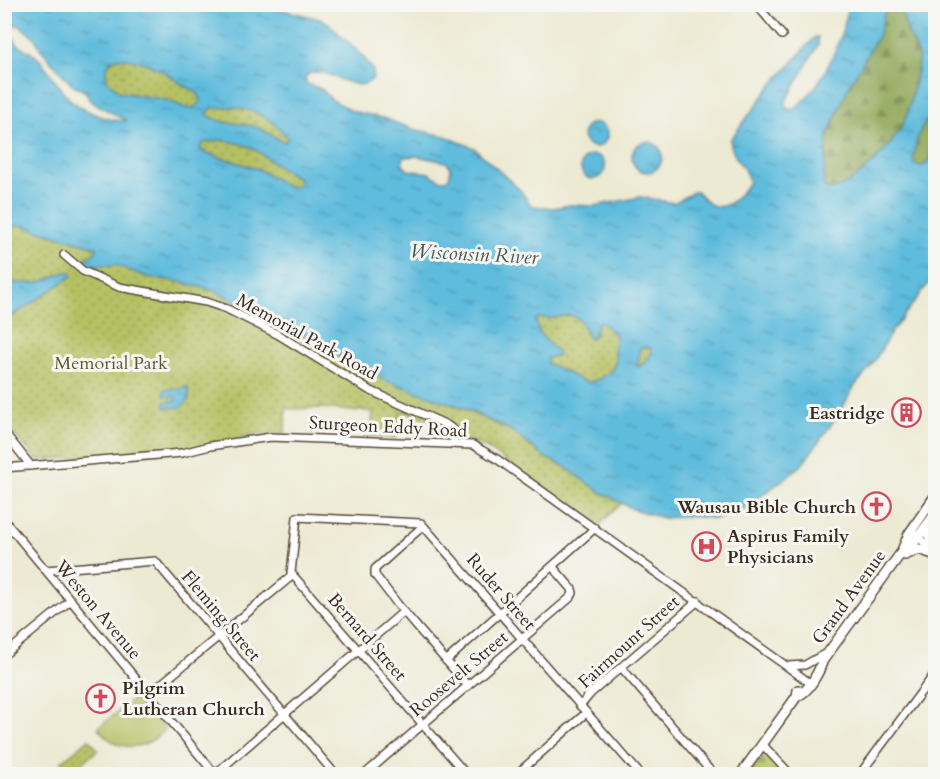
<svg xmlns="http://www.w3.org/2000/svg" width="940" height="779" viewBox="0 0 940 779" font-family="Cardo,serif">
	<defs>
		<pattern id="forest-firs" width="22" height="20" patternUnits="userSpaceOnUse" patternTransform="scale(1.5)"><rect width="22" height="20" fill="#90a759"/><path d="M5 1l3.5 6h-7zM16 11l3.5 6h-7z" fill="#778849"/></pattern>
		<pattern id="cemetery-stones" width="16" height="16" patternUnits="userSpaceOnUse" patternTransform="scale(1.5)"><rect width="16" height="16" fill="#b5c163"/><path d="M2 7V4a2 2 0 0 1 4 0v3zM10 15v-3a2 2 0 0 1 4 0v3z" fill="#949d51"/></pattern>
		<pattern id="park-dots" width="8" height="8" patternUnits="userSpaceOnUse" patternTransform="scale(1.5)"><rect width="8" height="8" fill="#b5c163"/><path d="M2 2h.1M6 6h.1" fill="none" stroke="#949d51" stroke-width="1.8" stroke-linecap="round"/></pattern>
		<pattern id="water-ripples" width="26" height="14" patternUnits="userSpaceOnUse" patternTransform="scale(1.5)"><rect width="26" height="14" fill="#5fbcdd"/><path d="M2 4q2-2 4 0t4 0M15 11q2-2 4 0t4 0" fill="none" stroke="#5099b3"/></pattern>
	</defs>
	<rect width="100%" height="100%" fill="#f6f6f2"/>
	<filter id="ink" filterUnits="userSpaceOnUse"><feTurbulence type="fractalNoise" baseFrequency=".0167" numOctaves="2"/><feDisplacementMap in="SourceGraphic" scale="12" xChannelSelector="R" yChannelSelector="G"/><feConvolveMatrix kernelMatrix="1 2 1 2 8 2 1 2 1" color-interpolation-filters="sRGB"/></filter>
	<filter id="wash" filterUnits="userSpaceOnUse"><feTurbulence type="fractalNoise" baseFrequency=".008" numOctaves="4" result="noise"/><feDisplacementMap in="SourceGraphic" scale="24" xChannelSelector="R" yChannelSelector="G"/><feGaussianBlur stdDeviation="1.35" result="paint"/><feColorMatrix in="noise" values="0 0 0 0 0 0 0 0 0 0 0 0 0 0 0 0 0 1.4 0 .05"/><feComposite in="paint" operator="in"/></filter>
	<g filter="url(#wash)">
		<rect width="100%" height="100%" fill="#edead4"/>
		<path fill="#b5c163" stroke="#787640" stroke-width="1.5" d="M 133,699 L 142,700 L 166,729 C 144,751 119,754 98,728 Z"/>
		<path fill="url(#forest-firs)" stroke="#66683c" stroke-width="1.5" d="M 887,5 L 897,5 C 904,11 903,21 907,30 C 910,38 917,46 918,55 C 920,63 908,114 904,122 C 895,144 851,191 827,190 L 823,185 L 828,134 L 848,88 L 879,34 Z
			M 930,118 L 935,121 C 933,140 939,152 923,166 L 916,165 L 913,160 C 916,144 917,129 930,118 Z"/>
		<path fill="url(#cemetery-stones)" stroke="#787640" stroke-width="1.5" d="M 766,754 L 769,755 L 787,774 L 749,774 L 763,756 Z"/>
		<path fill="url(#park-dots)" stroke="#787640" stroke-width="1.5" d="M 117,58 C 140,58 163,69 180,83 C 188,88 199,90 202,101 L 194,108 L 186,108 L 166,100 L 120,92 L 107,80 L 105,69 L 111,61 Z
			M 221,107 C 251,105 270,114 288,139 L 285,142 C 274,139 266,130 255,127 C 240,122 221,125 208,115 L 208,113 L 212,108 Z
			M 220,140 C 256,144 256,152 284,170 C 290,173 295,176 300,180 L 299,184 L 292,188 L 288,187 L 258,169 L 206,153 L 200,148 L 203,143 Z
			M 19,225 L 96,247 L 97,251 L 87,265 L 116,265 L 147,277 L 186,283 L 215,291 L 291,327 L 318,345 L 510,430 L 546,458 L 564,466 L 599,491 L 622,503 L 598,526 L 490,450 L 476,443 L 449,437 L 449,432 C 438,420 417,416 401,412 L 396,438 L 371,436 L 373,412 L 359,410 L 358,412 L 323,408 L 286,409 L 285,433 L 256,434 L 191,449 L 144,454 L 37,460 L 5,424 L 5,321 L 72,276 L 66,272 L 37,283 L 5,283 L 4,232 Z
			M 569,315 C 580,316 582,323 586,333 L 595,335 L 596,326 L 599,322 L 603,323 L 616,336 L 614,350 L 616,361 L 612,370 L 602,378 L 587,384 L 547,363 L 547,358 L 558,353 L 541,335 L 535,321 L 538,318 L 553,318 Z
			M 642,347 L 651,348 C 653,357 645,362 637,367 L 636,364 L 639,358 L 640,348 Z
			M 89,739 L 98,750 L 70,773 L 61,762 Z"/>
		<path fill="url(#water-ripples)" stroke="#4d737e" stroke-width="1.5" fill-rule="evenodd" d="M 259,4 L 324,20 L 360,53 L 373,70 L 373,78 C 355,100 323,59 305,77 L 307,84 L 321,89 L 332,100 L 352,111 L 386,119 L 412,129 L 445,136 L 474,148 L 520,190 L 532,206 L 553,208 L 570,205 L 594,206 L 641,197 L 674,203 L 695,191 C 701,194 701,197 706,201 C 723,217 741,195 749,182 C 746,165 732,160 730,140 L 771,86 L 815,37 L 818,37 L 818,45 L 785,103 L 787,109 L 793,109 C 823,88 843,40 848,5 L 887,5 L 879,34 L 848,88 L 828,134 L 823,185 L 827,190 C 851,191 895,144 904,122 C 908,114 920,63 918,55 C 917,46 910,38 907,30 C 903,21 904,11 897,5 L 935,5 L 935,121 L 930,118 C 917,129 916,144 913,160 L 916,165 L 923,166 L 931,159 L 930,153 L 935,145 L 935,122 L 935,275 L 892,331 L 872,365 L 854,387 L 839,414 L 801,466 L 745,508 L 726,516 L 715,519 L 693,516 L 663,518 L 633,509 L 599,491 L 564,466 L 546,458 L 510,430 L 466,409 L 384,380 L 318,345 L 291,327 L 215,291 L 186,283 L 147,277 L 116,265 L 87,265 L 83,262 L 84,260 L 97,251 L 97,247 L 19,225 L 5,232 L 5,5 ZM 17,24 L 34,37 L 40,48 L 70,83 L 86,92 L 90,101 L 127,121 C 106,121 78,110 64,93 C 55,82 49,69 39,59 C 27,47 16,50 10,30 ZM 117,58 C 140,58 163,69 180,83 C 187,88 199,90 201,101 L 194,108 L 186,108 L 166,100 L 120,92 L 107,80 L 106,69 L 111,61 ZM 234,107 C 256,110 275,119 288,139 L 285,142 C 274,139 266,130 255,127 C 240,122 221,125 208,115 L 208,113 L 212,108 ZM 220,140 C 256,144 256,152 284,170 C 290,173 295,176 300,180 L 299,184 L 292,188 L 288,187 L 258,169 L 206,153 L 200,148 L 203,143 ZM 417,156 L 446,162 L 451,168 L 449,178 L 445,180 L 440,180 L 429,173 L 408,170 L 402,164 L 404,157 ZM 569,315 C 583,317 583,329 590,339 L 593,337 L 596,326 L 599,322 L 603,323 L 616,336 L 614,350 L 616,361 L 612,370 L 602,378 L 587,383 L 547,363 L 547,358 L 557,356 L 558,353 L 541,335 L 535,321 L 538,318 L 553,318 ZM 642,347 L 651,348 C 653,357 645,362 638,367 L 636,364 L 639,358 L 640,348 Z
			M583 135a12 12 0 1 1 24 0a12 12 0 1 1-24 0Z
			M632 157a15 15 0 1 1 30 0a15 15 0 1 1-30 0Z
			M581 167a12 12 0 1 1 24 0a12 12 0 1 1-24 0Z
			M 66,272 L 71,272 L 72,276 L 5,321 L 5,283 L 37,283 Z
			M 188,386 L 189,400 L 181,407 L 165,408 L 165,402 L 176,401 L 176,398 L 173,396 L 164,396 L 164,390 L 180,389 Z"/>
	</g>
	<g filter="url(#ink)">
		<g fill="none" stroke-linecap="round" stroke-linejoin="round">
			<defs>
				<path id="minor" d="M 756,4 L 782,35
					M 64,255 L 83,271 L 119,287 L 206,302 L 227,309 L 277,334 L 369,390 L 447,425 L 454,430 L 454,443
					M 4,432 L 31,466
					M 4,468 L 182,453 L 210,446 L 271,437 L 473,445 L 497,459 L 542,491 L 810,683
					M 4,520 L 215,774
					M 423,526 L 375,569 L 375,575 L 399,606 L 468,686
					M 917,535 L 934,553
					M 46,570 L 155,561 L 335,774
					M 4,655 L 71,600
					M 446,661 L 595,528
					M 787,666 L 805,665 L 826,653
					M 621,667 L 713,774
					M 149,694 L 293,575
					M 580,706 L 591,693 L 698,601
					M 762,744 L 790,774
					M 215,774 L 403,612
					M 365,774 L 571,597 L 573,593 L 572,589 L 553,567
					M 466,774 L 291,573 L 297,517 L 421,523 L 640,774
					M 517,774 L 586,713
					M 860,774 L 936,672"/>
				<path id="major" d="M 930,522 L 929,535 L 936,554
					M 901,553 L 910,548 L 936,513
					M 905,555 L 919,549 L 936,555
					M 797,696 C 809,692 819,672 823,660 L 901,553 L 909,534 L 936,495
					M 741,774 L 797,696 L 798,690"/>
			</defs>
			<use href="#minor" stroke="#564739" stroke-width="10"/>
			<use href="#major" stroke="#564739" stroke-width="12"/>
			<use href="#minor" stroke="#fff" stroke-width="7"/>
			<use href="#major" stroke="#fff" stroke-width="9"/>
		</g>
	</g>
	<defs>
		<symbol id="building-ring" viewBox="-11 -11 22 22"><circle r="9.5" fill="#f6f6f2" stroke="#d1495b" stroke-width="1.5"/><path d="M-4-6H4V6H1V3H-1V6H-4ZM-2.5-4.3h1.7v1.8h-1.7ZM.8-4.3h1.7v1.8H.8ZM-2.5-1h1.7V.8h-1.7ZM.8-1h1.7V.8H.8Z" fill="#d1495b"/></symbol>
		<symbol id="church-ring" viewBox="-11 -11 22 22"><circle r="9.5" fill="#f6f6f2" stroke="#d1495b" stroke-width="1.5"/><path d="M-1.2-6h2.4v3.5h3.3v2.4h-3.3V6h-2.4V-.1h-3.3v-2.4h3.3Z" fill="#d1495b"/></symbol>
		<symbol id="hospital-ring" viewBox="-11 -11 22 22"><circle r="9.5" fill="#f6f6f2" stroke="#d1495b" stroke-width="1.5"/><path d="M-5-5h3v3.5h4V-5h3V5h-3V1.5h-4V5h-3Z" fill="#d1495b"/></symbol>
	</defs>
	<g fill-rule="evenodd">
		<use href="#building-ring" x="890" y="396" width="33" height="33"/>
		<use href="#church-ring" x="860" y="490" width="33" height="33"/>
		<use href="#hospital-ring" x="690" y="530" width="33" height="33"/>
		<use href="#church-ring" x="84" y="682" width="33" height="33"/>
	</g>
	<g text-anchor="middle" dominant-baseline="central" stroke-width="6" stroke-linejoin="round" paint-order="stroke">
		<g font-size="18" fill="#3b2a1e" stroke="#f6f6f2">
			<text transform="translate(307 337) rotate(29)">Memorial Park Road</text>
			<text transform="translate(388 427) rotate(3)">Sturgeon Eddy Road</text>
			<text transform="translate(501 592) rotate(49)">Ruder Street</text>
			<text transform="translate(849 597) rotate(-54)">Grand Avenue</text>
			<text transform="translate(98 610) rotate(50)">Weston Avenue</text>
			<text transform="translate(221 616) rotate(50)">Fleming Street</text>
			<text transform="translate(367 637) rotate(49)">Bernard Street</text>
			<text transform="translate(629 642) rotate(-42)">Fairmount Street</text>
			<text transform="translate(459 674) rotate(-40)">Roosevelt Street</text>
		</g>
		<g font-size="18" fill="#605733" stroke="#f6f6f2">
			<text x="111" y="363">Memorial Park</text>
		</g>
		<g font-size="18" font-weight="bold" fill="#3b2a1e" stroke="#f6f6f2" text-anchor="end">
			<text x="885" y="413">Eastridge</text>
			<text x="856" y="507">Wausau Bible Church</text>
			<text x="727" y="536" text-anchor="start">Aspirus Family<tspan x="727" dy="21">Physicians</tspan></text>
			<text x="122" y="688" text-anchor="start">Pilgrim<tspan x="122" dy="21">Lutheran Church</tspan></text>
		</g>
		<g font-size="20" font-style="italic" fill="#465657" stroke="#f6f6f2">
			<text transform="translate(474 254) rotate(3)">Wisconsin River</text>
		</g>
	</g>
	<rect width="940" height="779" fill="none" stroke="#f6f6f2" stroke-width="24"/>
</svg>
